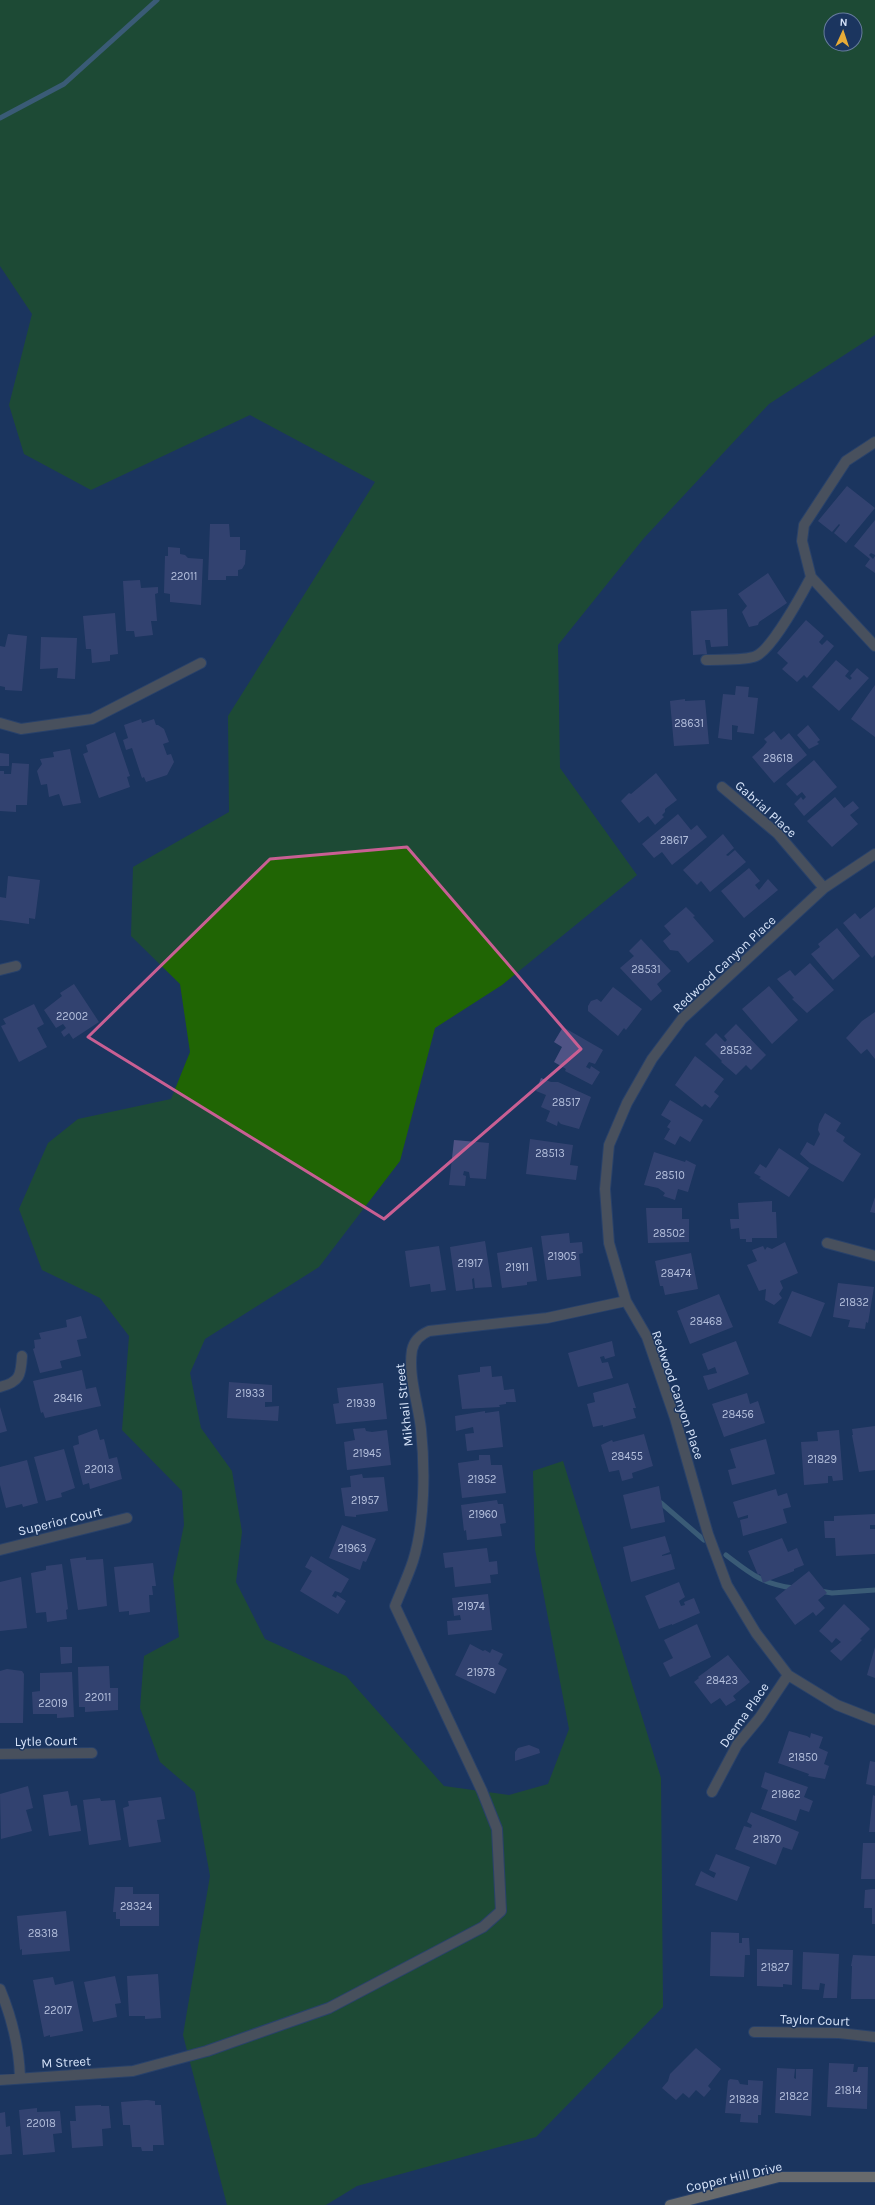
<svg xmlns="http://www.w3.org/2000/svg" width="875" height="2205" viewBox="0 0 875 2205" font-family="Karla,sans-serif">
	<rect width="100%" height="100%" fill="#1b355f"/>
	<path fill="#206504" fill-rule="evenodd" d="M 0,0 L 875,0 L 875,335 L 769,404 L 644,538 L 558,645 L 560,768 L 637,875 L 502,985 L 435,1028 L 400,1161 L 319,1267 L 205,1339 L 190,1373 L 201,1428 L 232,1471 L 242,1532 L 236,1582 L 265,1639 L 346,1676 L 444,1786 L 509,1795 L 548,1784 L 569,1729 L 535,1549 L 533,1471 L 563,1461 L 661,1778 L 663,2007 L 536,2137 L 357,2186 L 326,2205 L 227,2205 L 183,2035 L 210,1876 L 195,1792 L 160,1762 L 140,1708 L 144,1656 L 179,1637 L 173,1578 L 184,1525 L 182,1491 L 122,1430 L 129,1336 L 100,1298 L 42,1270 L 19,1209 L 48,1143 L 78,1119 L 171,1099 L 190,1052 L 180,984 L 131,936 L 133,867 L 229,812 L 228,716 L 375,482 L 250,415 L 91,490 L 24,454 L 9,405 L 32,314 L 0,266 ZM 831,20 L 855,20 L 855,44 L 831,44 Z"/>
	<g fill="none" stroke-linecap="round" stroke-linejoin="round">
		<path stroke="#5f8a93" stroke-width="5" d="M 0,118 L 64,84 L 157,0
			M 661,1503 L 704,1540
			M 726,1555 C 751,1574 762,1584 794,1588
			M 820,1591 L 832,1593 L 875,1590"/>
	</g>
	<path fill="#4f5385" d="M 847,486 L 875,508 L 846,543 L 834,533 L 840,525 L 839,524 L 832,532 L 818,521 Z
		M 875,520 L 875,555 L 871,553 L 869,555 L 873,559 L 875,556 L 875,573 L 865,566 L 870,559 L 854,546 Z
		M 210,524 L 229,524 L 230,537 L 240,537 L 240,550 L 246,550 L 245,564 L 242,569 L 238,570 L 238,576 L 226,576 L 226,580 L 208,580 Z
		M 168,547 L 180,548 L 180,554 L 185,555 L 188,558 L 203,559 L 201,605 L 170,602 L 170,594 L 164,593 L 165,556 L 168,556 Z
		M 768,573 L 787,603 L 759,622 L 758,625 L 749,627 L 742,612 L 747,606 L 738,594 Z
		M 140,580 L 141,588 L 158,587 L 158,593 L 155,594 L 157,621 L 151,621 L 153,635 L 135,637 L 134,631 L 126,631 L 123,581 Z
		M 727,609 L 728,646 L 711,647 L 710,640 L 705,640 L 707,654 L 693,655 L 691,611 Z
		M 115,613 L 118,654 L 110,655 L 110,661 L 92,663 L 91,649 L 86,649 L 83,616 Z
		M 806,620 L 824,636 L 819,642 L 822,645 L 827,640 L 834,646 L 807,678 L 804,675 L 797,682 L 782,669 L 788,663 L 777,653 Z
		M 8,634 L 27,636 L 22,691 L 5,690 L 5,687 L 0,686 L 0,646 L 5,647 Z
		M 41,637 L 77,638 L 75,679 L 57,678 L 58,668 L 40,669 Z
		M 836,660 L 849,671 L 845,676 L 850,680 L 852,678 L 850,676 L 857,668 L 869,678 L 839,711 L 812,687 Z
		M 875,685 L 875,737 L 851,719 Z
		M 736,686 L 749,687 L 748,697 L 758,698 L 754,734 L 737,732 L 738,726 L 732,725 L 732,740 L 718,738 L 723,694 L 735,695 Z
		M 685,699 L 685,701 L 705,700 L 709,744 L 674,746 L 670,701 Z
		M 141,719 L 142,723 L 154,719 L 156,725 L 158,725 L 164,729 L 169,742 L 163,744 L 167,755 L 171,754 L 174,762 L 167,775 L 146,782 L 144,777 L 142,778 L 132,748 L 126,750 L 123,740 L 128,738 L 124,725 Z
		M 808,725 L 820,740 L 817,742 L 819,744 L 809,749 L 797,735 Z
		M 774,731 L 781,740 L 789,733 L 807,755 L 774,783 L 752,757 L 763,747 L 767,742 L 764,739 Z
		M 115,732 L 130,776 L 127,777 L 130,787 L 99,798 L 83,754 L 88,752 L 86,745 Z
		M 70,749 L 81,803 L 63,806 L 59,794 L 49,797 L 47,784 L 41,785 L 37,771 L 42,764 L 40,759 L 54,757 L 53,752 Z
		M 0,753 L 9,754 L 9,766 L 0,766 Z
		M 814,760 L 837,787 L 804,816 L 794,804 L 801,797 L 803,800 L 806,797 L 802,792 L 797,796 L 786,784 Z
		M 12,763 L 29,764 L 27,805 L 16,805 L 16,812 L 0,811 L 0,771 L 4,771 L 4,774 L 11,774 Z
		M 656,773 L 677,800 L 665,809 L 665,812 L 662,815 L 664,817 L 655,825 L 648,816 L 639,823 L 621,801 L 629,793 L 631,794 Z
		M 835,797 L 844,808 L 853,801 L 859,808 L 850,815 L 858,824 L 832,847 L 807,821 Z
		M 678,814 L 691,830 L 697,825 L 707,837 L 672,865 L 662,852 L 654,858 L 642,844 Z
		M 723,834 L 734,848 L 726,855 L 728,856 L 735,850 L 746,862 L 710,892 L 701,881 L 697,885 L 683,870 Z
		M 749,868 L 760,881 L 755,885 L 759,890 L 768,879 L 778,890 L 744,918 L 721,891 Z
		M 8,876 L 40,880 L 35,919 L 29,918 L 29,924 L 0,920 L 0,897 L 6,898 Z
		M 686,907 L 695,916 L 693,917 L 714,941 L 688,963 L 678,951 L 670,950 L 663,941 L 671,934 L 664,926 Z
		M 875,907 L 875,955 L 872,958 L 843,923 L 855,913 L 860,919 Z
		M 837,928 L 860,956 L 833,980 L 811,954 L 820,947 L 818,944 Z
		M 641,939 L 671,971 L 657,984 L 662,991 L 651,1001 L 620,968 L 634,956 L 629,951 Z
		M 810,963 L 834,990 L 807,1013 L 792,999 L 794,998 L 777,979 L 790,970 L 795,976 Z
		M 74,984 L 99,1022 L 73,1039 L 69,1033 L 64,1037 L 61,1032 L 66,1028 L 63,1024 L 56,1028 L 44,1010 L 62,996 L 60,993 Z
		M 769,986 L 798,1020 L 772,1044 L 742,1009 Z
		M 613,987 L 642,1009 L 626,1030 L 624,1028 L 618,1036 L 588,1011 L 588,1006 L 591,1001 L 597,999 L 601,1002 Z
		M 34,1004 L 44,1024 L 37,1028 L 47,1047 L 19,1062 L 1,1026 L 6,1024 L 3,1019 Z
		M 875,1012 L 875,1059 L 867,1049 L 861,1054 L 846,1038 L 862,1021 Z
		M 736,1024 L 766,1055 L 751,1070 L 746,1065 L 736,1075 L 721,1062 L 722,1061 L 705,1044 L 716,1033 L 725,1042 L 727,1040 L 724,1036 Z
		M 563,1027 L 603,1050 L 595,1064 L 589,1062 L 586,1067 L 590,1069 L 591,1066 L 600,1072 L 592,1085 L 565,1071 L 566,1069 L 554,1062 L 562,1047 L 554,1042 Z
		M 695,1056 L 724,1079 L 714,1092 L 719,1096 L 710,1108 L 705,1104 L 702,1107 L 675,1085 Z
		M 541,1078 L 551,1082 L 558,1082 L 591,1097 L 579,1129 L 561,1124 L 558,1121 L 557,1126 L 546,1121 L 550,1111 L 541,1107 L 546,1095 L 536,1091 Z
		M 670,1100 L 703,1120 L 690,1142 L 680,1136 L 675,1145 L 664,1139 L 670,1129 L 667,1127 L 671,1121 L 661,1115 Z
		M 825,1113 L 841,1123 L 836,1131 L 845,1137 L 843,1141 L 848,1145 L 861,1154 L 843,1182 L 810,1163 L 800,1154 L 807,1142 L 814,1146 L 820,1134 L 818,1130 L 819,1124 Z
		M 530,1139 L 573,1145 L 570,1165 L 578,1166 L 576,1180 L 526,1174 Z
		M 454,1140 L 489,1143 L 486,1179 L 470,1178 L 469,1172 L 464,1171 L 463,1175 L 466,1176 L 465,1186 L 449,1185 Z
		M 779,1148 L 809,1168 L 789,1197 L 759,1178 L 761,1177 L 754,1173 L 760,1164 L 766,1168 Z
		M 654,1152 L 685,1162 L 686,1160 L 696,1165 L 688,1192 L 678,1189 L 675,1200 L 663,1196 L 665,1193 L 658,1188 L 644,1185 Z
		M 875,1197 L 875,1213 L 870,1212 Z
		M 772,1201 L 772,1212 L 776,1212 L 777,1238 L 752,1238 L 752,1242 L 746,1242 L 746,1239 L 740,1239 L 739,1228 L 731,1229 L 730,1219 L 739,1219 L 738,1203 Z
		M 646,1208 L 682,1208 L 682,1219 L 689,1219 L 689,1242 L 648,1243 Z
		M 569,1233 L 570,1243 L 582,1242 L 583,1253 L 579,1254 L 581,1276 L 547,1280 L 541,1236 Z
		M 485,1241 L 492,1287 L 475,1288 L 474,1278 L 472,1279 L 473,1289 L 456,1291 L 450,1247 Z
		M 785,1242 L 798,1273 L 780,1281 L 783,1288 L 779,1294 L 782,1298 L 774,1305 L 765,1300 L 766,1289 L 759,1291 L 747,1265 L 757,1261 L 752,1250 L 763,1246 L 765,1250 L 767,1247 L 772,1249 Z
		M 439,1246 L 446,1290 L 431,1292 L 430,1284 L 410,1287 L 405,1251 Z
		M 532,1247 L 537,1281 L 527,1282 L 527,1285 L 502,1288 L 497,1253 Z
		M 691,1253 L 698,1289 L 665,1295 L 663,1286 L 660,1286 L 655,1261 Z
		M 838,1283 L 874,1287 L 868,1323 L 866,1322 L 865,1329 L 848,1327 L 850,1320 L 833,1317 Z
		M 792,1291 L 825,1303 L 811,1337 L 778,1323 Z
		M 719,1294 L 733,1327 L 690,1344 L 677,1311 Z
		M 81,1316 L 87,1338 L 77,1340 L 81,1356 L 60,1361 L 62,1368 L 40,1373 L 33,1349 L 35,1348 L 34,1340 L 41,1339 L 39,1333 L 67,1327 L 66,1320 Z
		M 612,1341 L 615,1356 L 605,1359 L 604,1356 L 600,1357 L 602,1363 L 608,1362 L 613,1378 L 578,1387 L 568,1353 Z
		M 736,1341 L 749,1374 L 708,1390 L 703,1376 L 717,1373 L 715,1367 L 708,1370 L 702,1354 Z
		M 491,1366 L 492,1377 L 502,1376 L 504,1390 L 514,1389 L 516,1402 L 506,1402 L 506,1404 L 499,1405 L 500,1407 L 462,1409 L 458,1375 L 480,1372 L 480,1367 Z
		M 82,1370 L 86,1389 L 96,1387 L 101,1406 L 45,1418 L 43,1412 L 41,1413 L 33,1381 Z
		M 229,1382 L 272,1385 L 272,1402 L 265,1402 L 265,1407 L 279,1406 L 278,1421 L 227,1418 Z
		M 383,1383 L 387,1419 L 336,1424 L 333,1404 L 339,1403 L 337,1388 Z
		M 628,1383 L 636,1408 L 633,1408 L 636,1418 L 603,1427 L 603,1425 L 593,1427 L 587,1404 L 595,1402 L 593,1393 Z
		M 747,1393 L 750,1404 L 758,1401 L 765,1423 L 724,1437 L 712,1404 Z
		M 0,1407 L 7,1431 L 0,1433 Z
		M 485,1411 L 485,1413 L 499,1411 L 503,1447 L 467,1451 L 465,1434 L 474,1433 L 473,1427 L 456,1431 L 455,1416 Z
		M 875,1426 L 875,1470 L 859,1472 L 852,1435 L 853,1435 L 852,1429 Z
		M 365,1428 L 366,1431 L 372,1432 L 387,1430 L 391,1465 L 347,1470 L 344,1442 L 355,1440 L 353,1429 Z
		M 97,1429 L 100,1440 L 104,1439 L 109,1459 L 117,1457 L 122,1479 L 90,1489 L 89,1483 L 83,1485 L 73,1446 L 79,1444 L 78,1436 Z
		M 839,1430 L 843,1480 L 833,1481 L 832,1476 L 828,1476 L 828,1483 L 804,1485 L 801,1442 L 818,1441 L 817,1432 Z
		M 644,1434 L 653,1466 L 632,1473 L 633,1478 L 622,1481 L 619,1470 L 609,1472 L 601,1445 L 612,1440 L 613,1442 Z
		M 766,1439 L 775,1474 L 732,1485 L 728,1470 L 736,1468 L 730,1449 Z
		M 64,1449 L 75,1488 L 61,1493 L 62,1497 L 46,1501 L 34,1457 Z
		M 479,1455 L 490,1455 L 491,1465 L 502,1465 L 506,1493 L 462,1498 L 458,1463 L 479,1460 Z
		M 27,1460 L 38,1503 L 23,1507 L 22,1504 L 6,1508 L 0,1485 L 0,1467 Z
		M 362,1474 L 363,1478 L 384,1477 L 388,1511 L 356,1515 L 356,1517 L 345,1516 L 341,1488 L 351,1487 L 350,1476 Z
		M 659,1486 L 665,1522 L 631,1529 L 623,1495 Z
		M 776,1489 L 778,1496 L 787,1493 L 791,1507 L 783,1509 L 787,1523 L 743,1536 L 740,1520 L 748,1518 L 748,1515 L 738,1518 L 733,1502 Z
		M 497,1500 L 498,1504 L 503,1504 L 506,1523 L 500,1524 L 502,1536 L 467,1540 L 466,1530 L 464,1531 L 461,1505 Z
		M 875,1514 L 875,1525 L 870,1525 L 870,1529 L 875,1529 L 875,1554 L 836,1556 L 835,1538 L 825,1538 L 824,1521 L 834,1521 L 834,1516 Z
		M 342,1525 L 376,1539 L 366,1562 L 363,1561 L 360,1570 L 329,1558 Z
		M 665,1536 L 670,1552 L 662,1555 L 662,1556 L 671,1554 L 675,1569 L 631,1582 L 623,1547 Z
		M 782,1538 L 788,1552 L 797,1548 L 804,1565 L 794,1569 L 794,1571 L 763,1583 L 760,1574 L 758,1575 L 748,1551 Z
		M 487,1548 L 489,1562 L 497,1561 L 498,1574 L 490,1575 L 491,1583 L 455,1587 L 453,1567 L 445,1568 L 443,1553 Z
		M 311,1556 L 349,1579 L 341,1593 L 335,1591 L 332,1596 L 336,1598 L 337,1595 L 346,1601 L 338,1614 L 300,1591 L 312,1571 L 305,1567 Z
		M 86,1557 L 86,1560 L 103,1559 L 107,1606 L 78,1610 L 70,1559 Z
		M 153,1563 L 156,1586 L 152,1586 L 153,1595 L 149,1595 L 150,1612 L 129,1615 L 129,1611 L 119,1612 L 114,1567 Z
		M 62,1564 L 68,1609 L 66,1610 L 67,1619 L 47,1622 L 46,1612 L 36,1613 L 31,1573 L 46,1570 L 46,1566 Z
		M 809,1571 L 827,1593 L 818,1600 L 825,1608 L 816,1616 L 813,1612 L 795,1625 L 775,1598 Z
		M 21,1577 L 27,1628 L 0,1631 L 0,1582 Z
		M 679,1582 L 685,1597 L 679,1601 L 681,1606 L 685,1605 L 684,1602 L 694,1598 L 700,1613 L 672,1625 L 672,1624 L 659,1629 L 645,1596 Z
		M 488,1594 L 492,1630 L 448,1635 L 447,1621 L 461,1620 L 460,1615 L 454,1616 L 452,1598 Z
		M 844,1604 L 870,1629 L 860,1639 L 862,1640 L 841,1661 L 830,1651 L 841,1642 L 836,1638 L 832,1643 L 819,1631 Z
		M 697,1624 L 711,1657 L 670,1677 L 663,1663 L 673,1658 L 664,1640 Z
		M 470,1644 L 483,1651 L 485,1650 L 490,1653 L 492,1649 L 503,1654 L 498,1664 L 507,1669 L 495,1694 L 455,1675 Z
		M 60,1647 L 72,1647 L 72,1663 L 61,1664 Z
		M 875,1647 L 875,1678 L 867,1675 Z
		M 728,1655 L 750,1682 L 733,1696 L 736,1700 L 726,1706 L 720,1698 L 711,1704 L 694,1682 L 699,1678 L 698,1677 Z
		M 109,1666 L 110,1688 L 118,1688 L 118,1710 L 85,1712 L 85,1707 L 79,1707 L 78,1667 Z
		M 7,1669 L 22,1671 L 24,1674 L 23,1723 L 0,1723 L 0,1671 Z
		M 72,1672 L 74,1717 L 57,1718 L 57,1714 L 33,1714 L 32,1692 L 40,1691 L 40,1673 Z
		M 789,1731 L 807,1736 L 810,1738 L 811,1733 L 823,1737 L 819,1748 L 828,1752 L 824,1764 L 829,1766 L 825,1779 L 808,1776 L 809,1774 L 778,1763 Z
		M 529,1745 L 539,1749 L 540,1753 L 515,1761 L 515,1752 L 518,1748 Z
		M 870,1761 L 875,1762 L 875,1786 L 866,1784 Z
		M 765,1772 L 808,1787 L 804,1797 L 813,1801 L 809,1812 L 800,1809 L 796,1821 L 761,1809 L 768,1790 L 761,1787 Z
		M 28,1786 L 33,1808 L 26,1810 L 32,1831 L 1,1839 L 0,1794 Z
		M 68,1791 L 71,1806 L 77,1805 L 81,1831 L 49,1836 L 43,1795 Z
		M 873,1795 L 875,1796 L 875,1832 L 869,1832 Z
		M 161,1797 L 165,1819 L 157,1820 L 161,1842 L 129,1847 L 123,1808 L 129,1806 L 128,1801 Z
		M 100,1798 L 101,1801 L 115,1800 L 121,1840 L 89,1845 L 83,1800 Z
		M 751,1812 L 799,1832 L 792,1850 L 783,1847 L 776,1865 L 735,1849 L 744,1826 L 751,1828 L 752,1825 L 747,1822 Z
		M 863,1843 L 875,1843 L 875,1879 L 861,1879 Z
		M 716,1854 L 750,1867 L 737,1901 L 695,1885 L 701,1871 L 714,1878 L 716,1873 L 709,1870 Z
		M 115,1887 L 133,1887 L 133,1894 L 159,1894 L 159,1926 L 120,1926 L 120,1919 L 116,1919 L 116,1912 L 113,1912 Z
		M 873,1889 L 875,1889 L 875,1924 L 872,1924 L 872,1908 L 864,1908 L 865,1890 Z
		M 66,1911 L 70,1951 L 22,1955 L 22,1949 L 20,1950 L 17,1916 Z
		M 711,1932 L 739,1933 L 739,1943 L 742,1943 L 742,1938 L 749,1938 L 750,1955 L 745,1955 L 744,1977 L 710,1976 Z
		M 757,1949 L 793,1950 L 792,1985 L 783,1984 L 783,1987 L 757,1986 Z
		M 803,1952 L 839,1954 L 837,1998 L 823,1998 L 825,1984 L 820,1983 L 819,1990 L 802,1989 Z
		M 853,1955 L 875,1956 L 875,1999 L 851,1999 L 852,1966 L 851,1966 Z
		M 158,1974 L 161,2018 L 145,2019 L 145,2016 L 129,2016 L 127,1976 Z
		M 115,1976 L 121,2003 L 115,2004 L 117,2017 L 93,2022 L 84,1982 Z
		M 53,1977 L 55,1985 L 73,1981 L 83,2031 L 50,2037 L 50,2035 L 44,2037 L 33,1980 Z
		M 696,2048 L 721,2069 L 708,2086 L 711,2089 L 704,2097 L 696,2090 L 689,2098 L 683,2093 L 676,2100 L 662,2088 L 668,2081 L 670,2074 Z
		M 829,2063 L 854,2064 L 853,2072 L 857,2072 L 858,2067 L 868,2067 L 867,2109 L 827,2107 Z
		M 777,2068 L 795,2069 L 794,2078 L 796,2079 L 796,2069 L 813,2069 L 811,2116 L 775,2113 Z
		M 730,2079 L 738,2080 L 740,2084 L 748,2085 L 748,2080 L 763,2081 L 761,2115 L 758,2115 L 758,2123 L 740,2122 L 741,2114 L 725,2113 L 728,2081 Z
		M 147,2100 L 155,2101 L 155,2105 L 161,2105 L 164,2145 L 153,2145 L 153,2151 L 142,2151 L 141,2147 L 132,2147 L 130,2125 L 123,2125 L 121,2102 Z
		M 101,2105 L 101,2106 L 109,2106 L 111,2128 L 102,2129 L 103,2146 L 72,2148 L 70,2121 L 76,2121 L 75,2106 Z
		M 37,2108 L 37,2112 L 60,2111 L 62,2133 L 53,2134 L 55,2152 L 23,2155 L 19,2110 Z
		M 5,2112 L 6,2127 L 10,2126 L 12,2154 L 0,2155 L 0,2113 Z"/>
	<g fill="none" stroke-linecap="round" stroke-linejoin="round">
		<defs>
			<path id="minor" d="M 811,577 L 875,646
				M 706,660 C 720,659 745,661 756,656 C 772,649 802,594 811,577 L 802,541 L 804,525 L 846,461 L 875,442
				M 0,723 L 21,729 L 92,719 L 201,663
				M 722,787 L 778,834 L 824,888
				M 875,854 L 824,888 L 682,1019 L 652,1059 L 627,1103 L 609,1145 L 605,1189 L 609,1243 L 626,1301 L 647,1337 L 675,1418 L 708,1534 L 727,1585 L 756,1633 L 788,1675 L 837,1705 L 875,1720
				M 0,970 L 16,966
				M 827,1243 L 875,1256
				M 0,1387 C 20,1382 21,1375 22,1356
				M 0,1550 L 127,1518
				M 0,1754 L 92,1753
				M 712,1792 L 737,1745 L 760,1717 L 788,1675
				M 0,1989 C 12,2018 19,2046 20,2077
				M 754,2032 L 839,2033 L 875,2037
				M 0,2080 L 133,2071 L 207,2051 L 329,2008 L 483,1927 L 501,1911 L 497,1829 L 482,1791 L 395,1606 C 401,1591 408,1576 413,1561 C 425,1523 425,1468 421,1429 C 418,1403 408,1376 412,1350 C 414,1340 420,1335 429,1331 L 547,1318 L 626,1301"/>
			<path id="major" d="M 670,2205 L 779,2177 L 875,2177"/>
		</defs>
		<use href="#minor" stroke="#395178" stroke-width="12"/>
		<use href="#major" stroke="#395178" stroke-width="12"/>
		<use href="#minor" stroke="#7f715b" stroke-width="10"/>
		<use href="#major" stroke="#c6aa7c" stroke-width="10"/>
	</g>
	<path d="M0 0H875V2205H0ZM 407,847 L 581,1049 L 384,1219 L 88,1037 L 270,859 Z" fill="#1b355f" fill-opacity=".55" fill-rule="evenodd"/>
	<path fill="none" stroke="#c95f93" stroke-width="3" stroke-linejoin="round" d="M 407,847 L 581,1049 L 384,1219 L 88,1037 L 270,859 Z"/>
	<g text-anchor="middle" dominant-baseline="central" stroke-width="3" stroke-linejoin="round" paint-order="stroke">
		<g font-size="11" fill="#b5c0dd">
			<text x="184" y="576">22011</text>
			<text x="689" y="723">28631</text>
			<text x="778" y="758">28618</text>
			<text x="674" y="840">28617</text>
			<text x="646" y="969">28531</text>
			<text x="72" y="1016">22002</text>
			<text x="736" y="1050">28532</text>
			<text x="566" y="1102">28517</text>
			<text x="550" y="1153">28513</text>
			<text x="670" y="1175">28510</text>
			<text x="669" y="1233">28502</text>
			<text x="562" y="1256">21905</text>
			<text x="470" y="1263">21917</text>
			<text x="517" y="1267">21911</text>
			<text x="676" y="1273">28474</text>
			<text x="854" y="1302">21832</text>
			<text x="706" y="1321">28468</text>
			<text x="250" y="1393">21933</text>
			<text x="68" y="1398">28416</text>
			<text x="361" y="1403">21939</text>
			<text x="738" y="1414">28456</text>
			<text x="367" y="1453">21945</text>
			<text x="627" y="1456">28455</text>
			<text x="822" y="1459">21829</text>
			<text x="99" y="1469">22013</text>
			<text x="482" y="1479">21952</text>
			<text x="365" y="1500">21957</text>
			<text x="483" y="1514">21960</text>
			<text x="352" y="1548">21963</text>
			<text x="471" y="1606">21974</text>
			<text x="481" y="1672">21978</text>
			<text x="722" y="1680">28423</text>
			<text x="98" y="1697">22011</text>
			<text x="53" y="1703">22019</text>
			<text x="803" y="1757">21850</text>
			<text x="786" y="1794">21862</text>
			<text x="767" y="1839">21870</text>
			<text x="136" y="1906">28324</text>
			<text x="43" y="1933">28318</text>
			<text x="775" y="1967">21827</text>
			<text x="58" y="2010">22017</text>
			<text x="848" y="2090">21814</text>
			<text x="794" y="2096">21822</text>
			<text x="744" y="2099">21828</text>
			<text x="41" y="2123">22018</text>
		</g>
		<g font-size="13" fill="#d7e4fa" stroke="#1b355f">
			<text transform="translate(766 809) rotate(42)">Gabrial Place</text>
			<text transform="translate(724 964) rotate(-43)">Redwood Canyon Place</text>
			<text transform="translate(678 1395) rotate(71)">Redwood Canyon Place</text>
			<text transform="translate(404 1405) rotate(-96)">Mikhail Street</text>
			<text transform="translate(60 1521) rotate(-14)">Superior Court</text>
			<text transform="translate(744 1715) rotate(-55)">Deema Place</text>
			<text transform="translate(46 1741) rotate(-1)">Lytle Court</text>
			<text transform="translate(815 2020) rotate(2)">Taylor Court</text>
			<text transform="translate(66 2062) rotate(-3)">M Street</text>
			<text transform="translate(734 2177) rotate(-13)">Copper Hill Drive</text>
		</g>
	</g>
	<g transform="translate(843 32) rotate(3)"><circle r="19" fill="#1b355f" stroke="#667b9d"/>
	<path d="M0-3L7 15L0 10L-7 15Z" fill="#e8ab37"/>
	<text y="-6" font-size="11" font-weight="bold" text-anchor="middle" fill="#d7e4fa">N</text>
	</g>
</svg>
